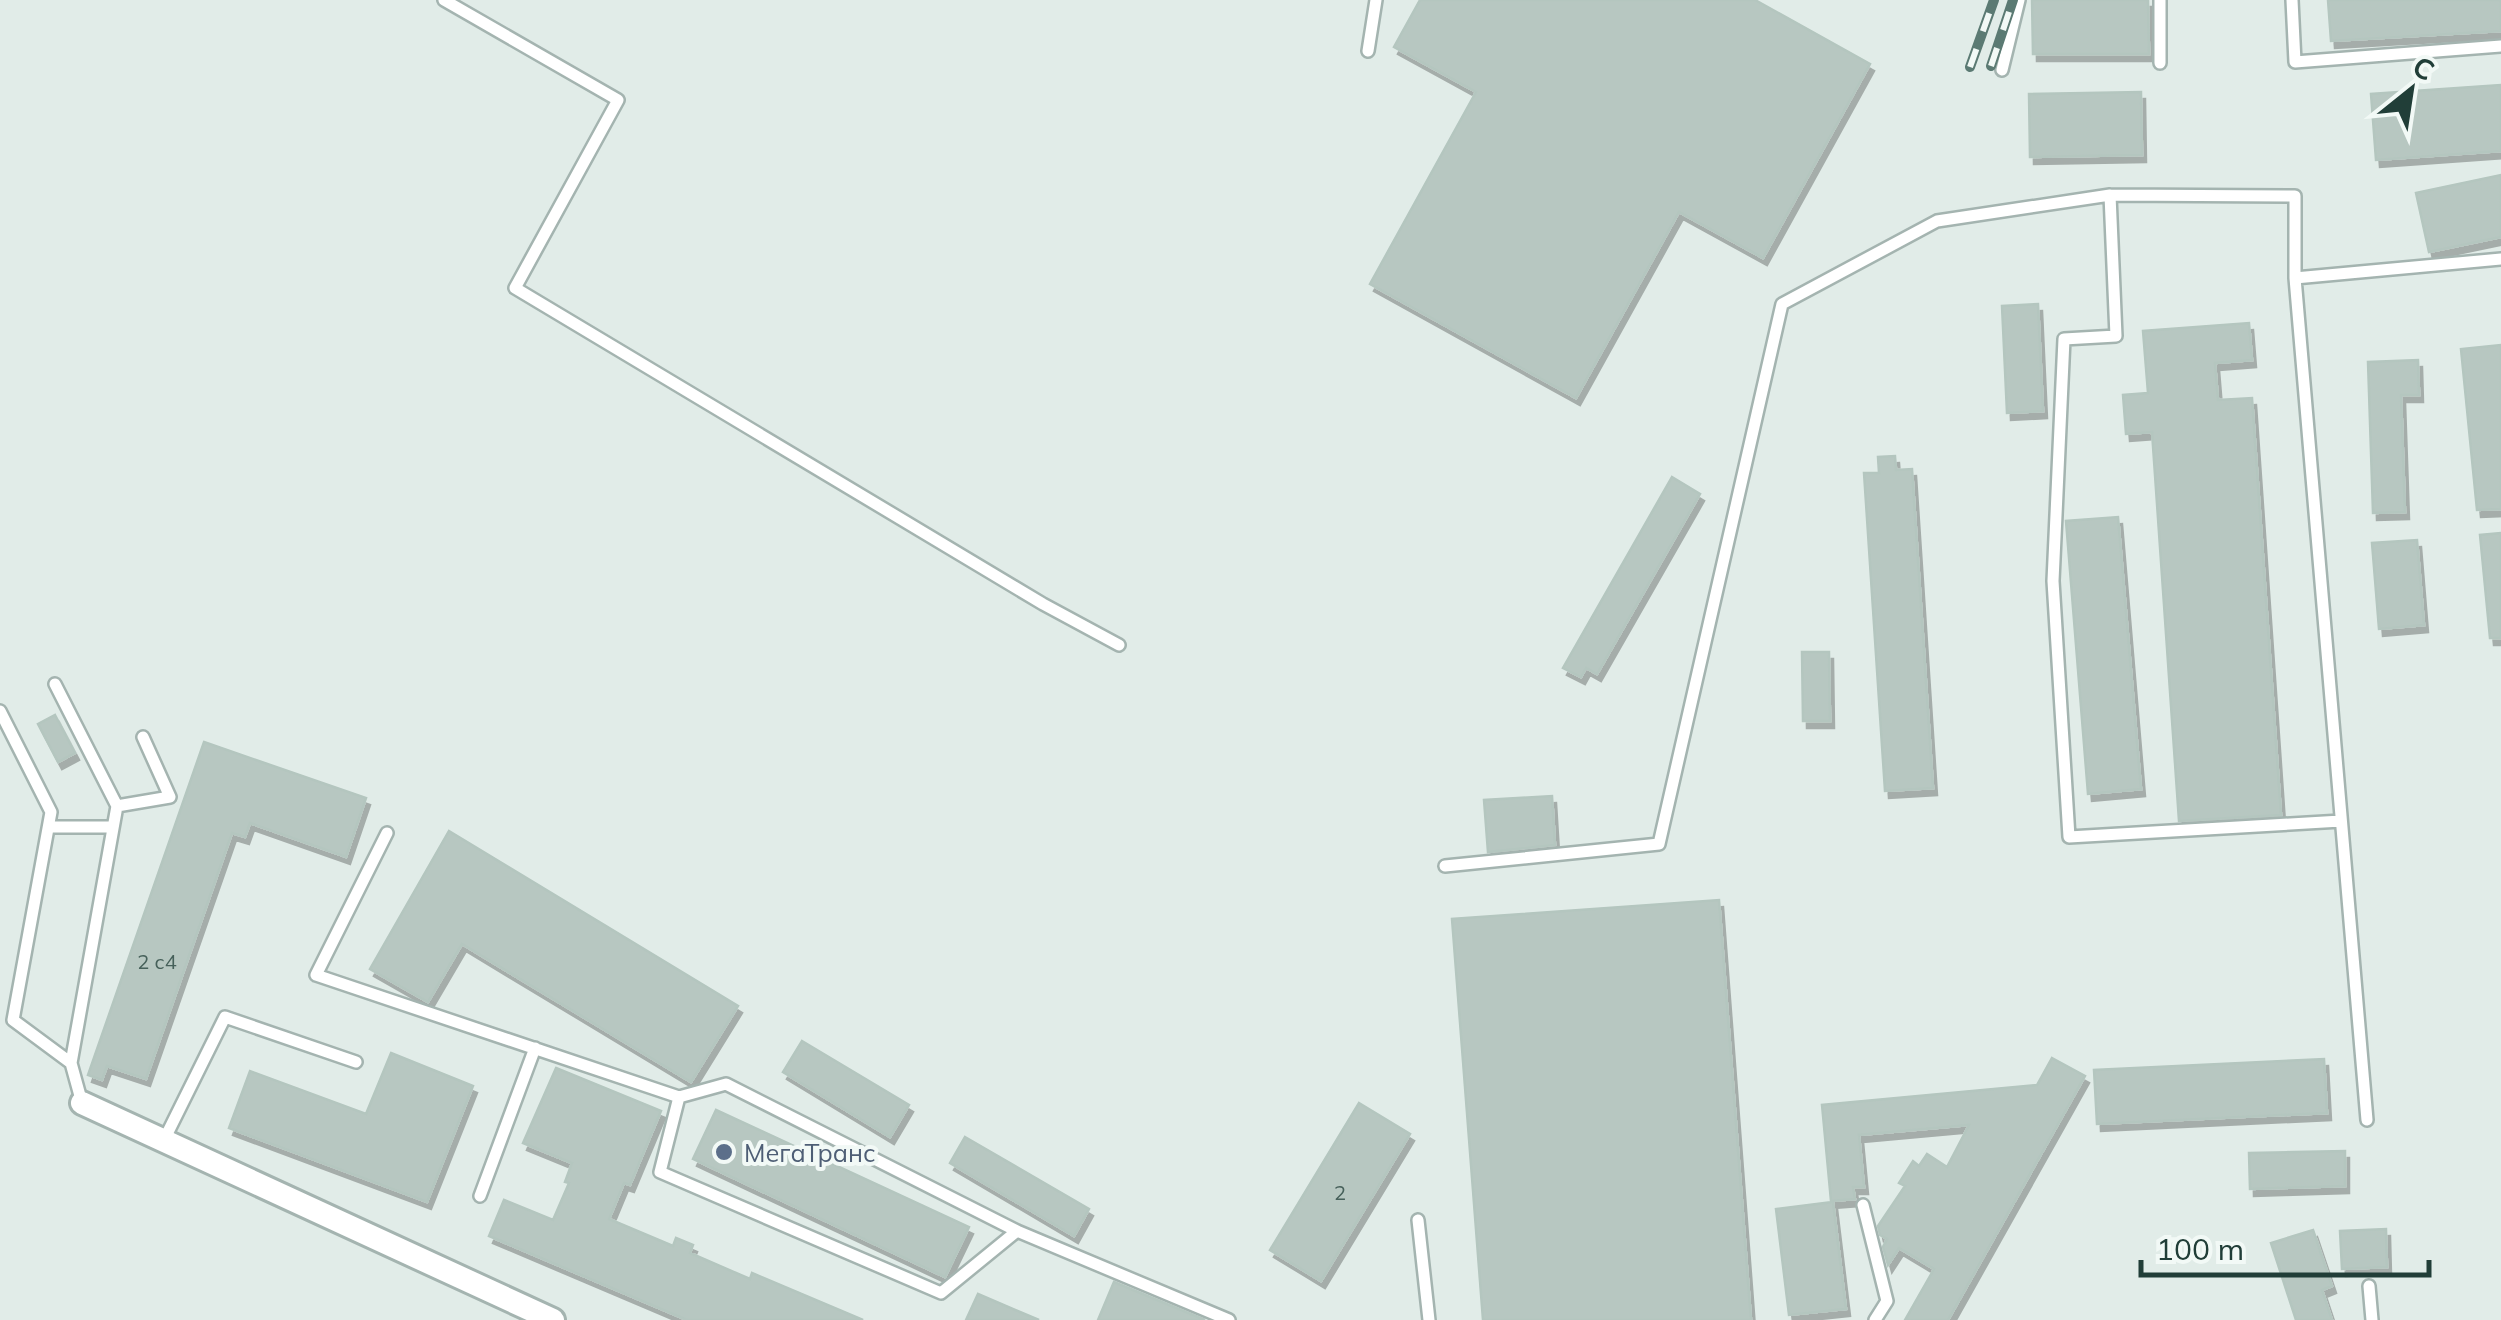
<svg xmlns="http://www.w3.org/2000/svg" width="2501" height="1320" viewBox="0 0 2501 1320" font-family="Mulish,sans-serif">
	<defs>
		<filter id="shadow"><feDropShadow dx="4" dy="7" stdDeviation="0" flood-color="#0004"/></filter>
	</defs>
	<rect width="100%" height="100%" fill="#e1ece8"/>
	<path fill="#b7c7c1" stroke="#b4c6bf" stroke-width="2.5" filter="url(#shadow)" d="M 1420,0 L 1755,0 L 1870,64 L 1763,258 L 1679,212 L 1576,398 L 1370,284 L 1476,92 L 1394,47 Z
		M 2032,0 L 2148,0 L 2149,54 L 2033,54 Z
		M 2328,0 L 2501,0 L 2501,31 L 2331,41 Z
		M 2501,85 L 2501,151 L 2376,160 L 2371,94 Z
		M 2141,92 L 2142,155 L 2030,157 L 2029,94 Z
		M 2501,175 L 2501,237 L 2429,252 L 2416,193 Z
		M 2038,304 L 2043,411 L 2007,413 L 2002,306 Z
		M 2249,323 L 2252,360 L 2215,363 L 2218,400 L 2252,398 L 2281,815 L 2179,821 L 2152,432 L 2126,434 L 2123,395 L 2148,393 L 2143,331 Z
		M 2501,345 L 2501,509 L 2477,510 L 2461,349 Z
		M 2418,360 L 2419,395 L 2401,395 L 2405,512 L 2373,513 L 2368,362 Z
		M 1895,456 L 1896,470 L 1912,469 L 1933,788 L 1885,791 L 1864,473 L 1879,473 L 1878,457 Z
		M 1672,477 L 1700,494 L 1597,674 L 1586,668 L 1581,677 L 1563,668 Z
		M 2118,517 L 2141,789 L 2088,794 L 2066,521 Z
		M 2501,533 L 2501,638 L 2490,638 L 2480,535 Z
		M 2417,540 L 2424,625 L 2379,629 L 2372,543 Z
		M 1802,652 L 1829,652 L 1830,721 L 1803,721 Z
		M 55,715 L 75,753 L 58,762 L 38,724 Z
		M 204,742 L 366,798 L 346,857 L 250,823 L 245,837 L 232,833 L 146,1079 L 107,1066 L 102,1080 L 88,1075 Z
		M 1552,796 L 1555,845 L 1488,852 L 1484,800 Z
		M 449,831 L 738,1006 L 691,1082 L 462,944 L 428,1002 L 370,969 Z
		M 1719,900 L 1751,1320 L 1483,1320 L 1452,919 Z
		M 802,1041 L 909,1105 L 890,1137 L 783,1072 Z
		M 391,1053 L 473,1086 L 427,1202 L 229,1128 L 250,1071 L 366,1114 Z
		M 2052,1058 L 2085,1076 L 1948,1320 L 1905,1320 L 1934,1269 L 1899,1248 L 1888,1265 L 1883,1247 L 1887,1239 L 1880,1235 L 1878,1226 L 1905,1186 L 1899,1183 L 1913,1161 L 1919,1166 L 1927,1154 L 1947,1167 L 1969,1125 L 1859,1135 L 1864,1187 L 1853,1187 L 1855,1199 L 1831,1201 L 1822,1105 L 2037,1085 Z
		M 2324,1059 L 2327,1113 L 2097,1124 L 2094,1070 Z
		M 556,1068 L 661,1111 L 630,1185 L 624,1183 L 609,1219 L 673,1246 L 676,1238 L 693,1245 L 690,1253 L 750,1279 L 752,1273 L 863,1320 L 687,1320 L 489,1236 L 504,1200 L 553,1220 L 569,1183 L 565,1182 L 572,1163 L 523,1143 Z
		M 1359,1103 L 1410,1134 L 1321,1281 L 1270,1250 Z
		M 716,1110 L 969,1227 L 945,1277 L 693,1159 Z
		M 965,1137 L 1089,1209 L 1074,1236 L 950,1163 Z
		M 2345,1151 L 2345,1186 L 2250,1189 L 2249,1153 Z
		M 1833,1202 L 1846,1309 L 1789,1315 L 1776,1209 Z
		M 2386,1229 L 2387,1267 L 2342,1269 L 2340,1231 Z
		M 2313,1230 L 2332,1286 L 2322,1290 L 2332,1320 L 2296,1320 L 2271,1243 Z
		M 1114,1282 L 1205,1320 L 1098,1320 Z
		M 978,1294 L 1039,1320 L 966,1320 Z"/>
	<g fill="none" stroke-linecap="round" stroke-linejoin="round">
		<defs>
			<path id="service" d="M 444,0 L 618,100 L 515,288 L 1043,604 L 1119,645
				M 2292,0 L 2295,62 L 2501,46
				M 1368,51 L 1376,0
				M 2160,63 L 2160,0
				M 2002,70 L 2019,0
				M 2295,278 L 2295,196 L 2110,195 L 2116,336 L 2064,339 L 2053,581 L 2069,837 L 2341,821
				M 55,684 L 117,806 L 71,1063 L 82,1103
				M 0,711 L 51,812 L 13,1020 L 71,1063
				M 117,806 L 170,797 L 143,737
				M 49,827 L 113,827
				M 387,833 L 316,975 L 679,1097 L 726,1084 L 1017,1231 L 1229,1320
				M 1445,866 L 1659,844 L 1782,304 L 1937,221 L 2110,195
				M 679,1097 L 660,1172 L 941,1293 L 1017,1231
				M 2367,1120 L 2295,278 L 2501,259
				M 164,1140 L 225,1017 L 356,1062
				M 480,1196 L 535,1048
				M 1863,1205 L 1887,1301 L 1875,1320
				M 1418,1220 L 1429,1320
				M 2369,1286 L 2372,1320"/>
			<path id="minor" d="M 82,1103 L 553,1320"/>
		</defs>
		<use href="#service" stroke="#a4b4b0" stroke-width="16"/>
		<use href="#minor" stroke="#a4b4b0" stroke-width="28"/>
		<use href="#service" stroke="#fff" stroke-width="11"/>
		<use href="#minor" stroke="#fff" stroke-width="22"/>
		<defs>
			<path id="rail" d="M 1991,66 L 2013,0
				M 1970,67 L 1994,0"/>
		</defs>
		<use href="#rail" stroke="#5b7a73" stroke-width="10"/>
		<use href="#rail" stroke="#f2f9f6" stroke-width="6" stroke-dasharray="19" stroke-linecap="butt"/>
	</g>
	<circle fill="#5c6f8a" stroke="#f2f9f6" stroke-width="4" cx="724" cy="1152" r="10"/>
	<g text-anchor="middle" dominant-baseline="central" stroke-width="8" stroke-linejoin="round" paint-order="stroke">
		<g font-size="20" fill="#46605a">
			<text x="157" y="961">2 с4</text>
			<text x="1340" y="1192">2</text>
		</g>
		<g font-size="25" fill="#4e5e75" stroke="#f2f9f6" text-anchor="start">
			<text x="744" y="1152">МегаТранс</text>
		</g>
	</g>
	<g transform="translate(2411 90) rotate(30)" stroke="#f2f9f6" stroke-width="8" paint-order="stroke">
	<path d="M0-8L18 38L0 25L-18 38Z" fill="#213e38"/>
	<text y="-15" font-size="28" font-weight="bold" text-anchor="middle" fill="#213e38">С</text>
	</g>
	<path d="M2141 1260v15h288v-15" fill="none" stroke="#213e38" stroke-width="5"/>
	<text x="2156" y="1260" font-size="30" fill="#213e38" stroke="#f2f9f6" stroke-width="8" paint-order="stroke">100 m</text>
</svg>
